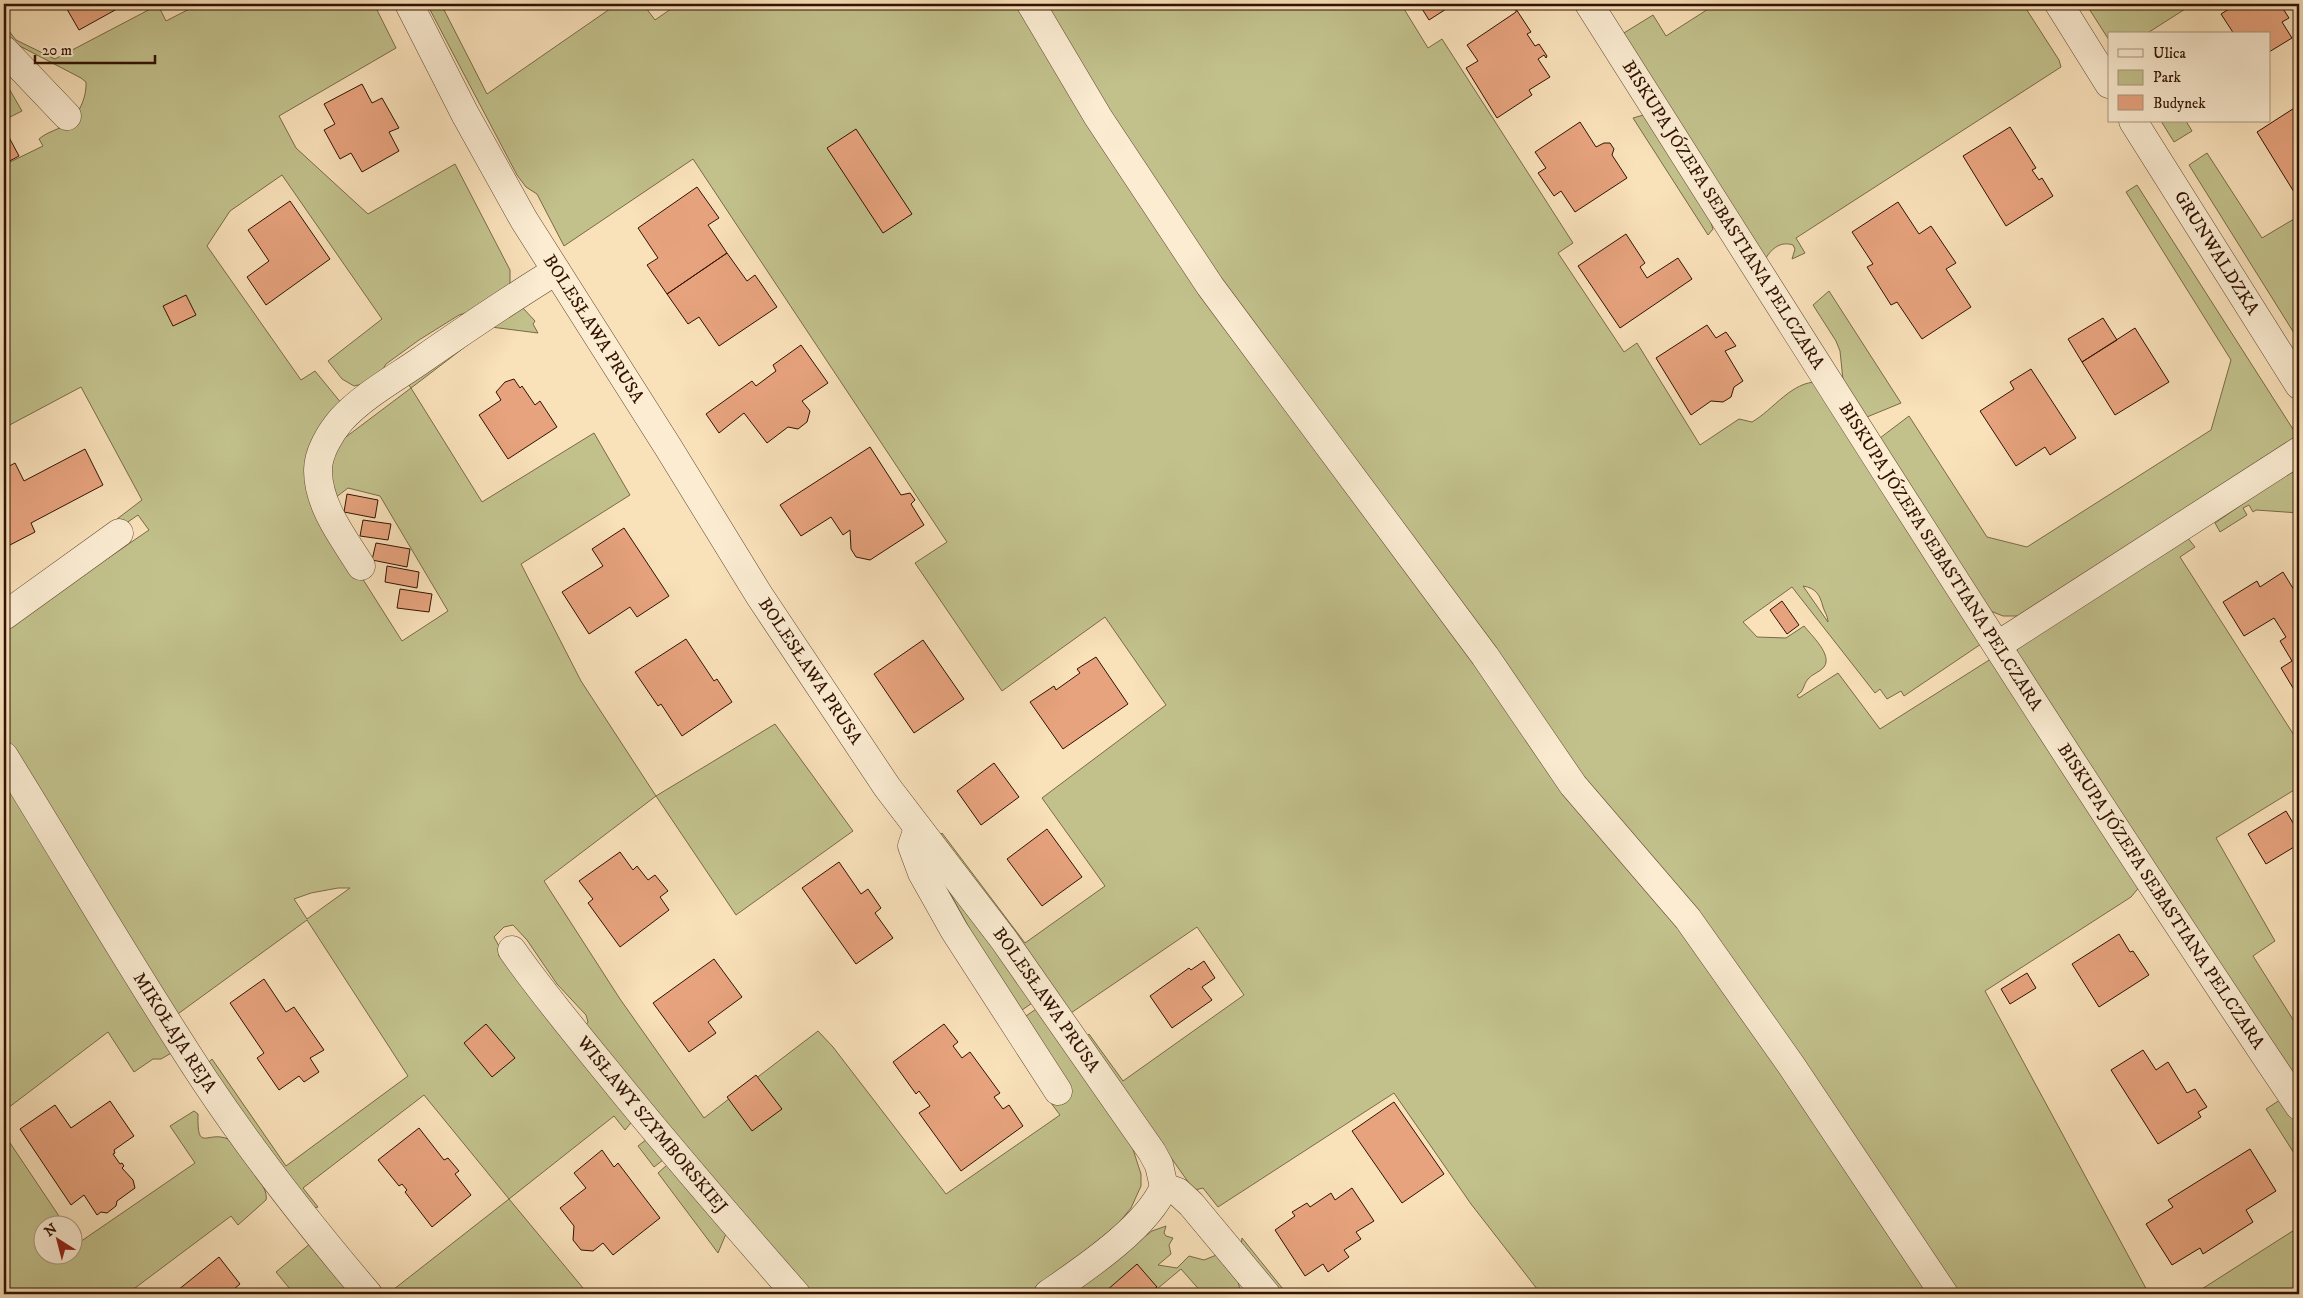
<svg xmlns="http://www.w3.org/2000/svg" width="2303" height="1298" viewBox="0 0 2303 1298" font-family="'IM FELL DW Pica',serif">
	<rect width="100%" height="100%" fill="#f9e1ba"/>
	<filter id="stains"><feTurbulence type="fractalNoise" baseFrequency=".004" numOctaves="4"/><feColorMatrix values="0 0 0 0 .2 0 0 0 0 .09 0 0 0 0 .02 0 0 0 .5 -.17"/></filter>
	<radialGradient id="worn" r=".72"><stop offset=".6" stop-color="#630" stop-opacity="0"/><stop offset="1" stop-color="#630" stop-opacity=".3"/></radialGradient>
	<path fill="#c2c18c" stroke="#7a6a46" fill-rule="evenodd" d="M 199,4 L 374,4 L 396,48 L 279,116 L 296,148 L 368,214 L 455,164 L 510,270 L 510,285 L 500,296 L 479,309 L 459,315 L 419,340 L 386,364 L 378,377 L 371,382 L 354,386 L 342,379 L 328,361 L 382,319 L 282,175 L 230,211 L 207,246 L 301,380 L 315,371 L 342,404 L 341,409 C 310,449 303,460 319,510 L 402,641 L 448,611 L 380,496 L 348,488 L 331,501 L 325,486 L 326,452 L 411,388 L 406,381 C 439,359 486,319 522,307 L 535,321 L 533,324 L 538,333 L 491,327 L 411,388 L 482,502 L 594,433 L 630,495 L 521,564 L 581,681 L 656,796 L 775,724 L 853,831 L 736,915 L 656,796 L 544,881 L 620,999 L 704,1118 L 818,1031 L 833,1047 L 946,1194 L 1060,1115 L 1048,1099 L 1069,1085 L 1026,1016 L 1039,1007 L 1129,1137 L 1141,1174 L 1141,1186 L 1131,1208 L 1117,1225 L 1031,1294 L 807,1294 L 774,1252 L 766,1246 L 732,1207 L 705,1180 L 656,1119 L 631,1094 L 582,1031 L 588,1022 L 586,1015 L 557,984 L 527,940 L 513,925 L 504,927 L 494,937 L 514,974 L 528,986 L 556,1027 L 573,1040 L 633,1114 L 635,1118 L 625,1130 L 614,1116 L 509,1199 L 588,1294 L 390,1294 L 389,1293 L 509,1199 L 424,1095 L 303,1188 L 318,1207 L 310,1209 L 266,1151 L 208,1068 L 207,1064 L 212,1059 L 286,1166 L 408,1076 L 307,920 L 175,1016 L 4,740 L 4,629 L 149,530 L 138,515 L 122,526 L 117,523 L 117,519 L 142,500 L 81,387 L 4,428 L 4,165 L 43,146 L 39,139 C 47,132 55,131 63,126 C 78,119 87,97 86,82 L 81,78 L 14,43 L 6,35 L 9,31 L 16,40 L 55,59 L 158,5 L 166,21 ZM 338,888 L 350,888 L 307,919 L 294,899 L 311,893 Z
		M 427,4 L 441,4 L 487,94 L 617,4 L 643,4 L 655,20 L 678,4 L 1269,4 L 1271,7 L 1277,4 L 1401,4 L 1428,48 L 1442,39 L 1573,243 L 1558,253 L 1624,352 L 1637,343 L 1700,445 L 1739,419 L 1752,422 C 1773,410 1792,381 1818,382 L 1984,642 L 1904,696 L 1901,691 L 1887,699 L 1880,689 L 1875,693 L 1792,587 L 1743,622 L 1757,637 L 1786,638 L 1804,626 C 1811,635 1833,655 1824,667 C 1820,672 1812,674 1808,679 C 1803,685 1804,692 1797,695 L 1799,698 L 1838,673 L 1880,729 L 1994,657 L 2141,885 L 2131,897 L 1985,991 L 2149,1294 L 1541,1294 L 1471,1204 L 1394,1093 L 1218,1207 L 1203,1188 L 1195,1190 L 1191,1186 L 1086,1037 L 1089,1034 L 1123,1081 L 1244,995 L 1197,927 L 1068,1015 L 939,837 L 942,833 L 1025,943 L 1105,886 L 1042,798 L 1166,705 L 1105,617 L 1002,691 L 915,563 L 947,542 L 693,159 L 564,246 L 537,194 L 526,187 L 517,175 ZM 1803,586 C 1816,588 1820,595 1823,607 C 1825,613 1828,616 1828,622 Z
		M 1716,4 L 2023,4 L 2059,60 L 2061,67 L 1796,238 L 1805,253 L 1792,259 L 1795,249 L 1793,245 C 1781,241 1772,248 1766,258 L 1619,36 L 1653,15 L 1666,36 Z
		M 2086,4 L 2193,4 L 2146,34 L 2109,34 L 2109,40 Z
		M 4,80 L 22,111 L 4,120 Z
		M 1647,114 L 1709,217 L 1713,229 L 1708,235 L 1633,118 Z
		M 2161,121 L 2186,121 L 2192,131 L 2174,142 Z
		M 2207,153 L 2262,238 L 2299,216 L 2299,341 L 2189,165 Z
		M 2137,185 L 2298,437 L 2018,616 L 2003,616 L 1988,610 L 1876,441 L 1909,416 L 1987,537 L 2027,547 L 2211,430 L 2231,360 L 2126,192 Z
		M 1829,291 L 1901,403 L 1867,417 L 1843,380 L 1840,351 L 1836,341 L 1813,305 Z
		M 2299,465 L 2299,513 L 2256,510 L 2253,512 L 2249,505 L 2243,508 L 2247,515 L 2220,532 L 2215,523 Z
		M 2187,537 L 2195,547 L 2180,557 L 2299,743 L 2299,787 L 2216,838 L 2275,941 L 2253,956 L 2299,1029 L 2299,1090 L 2017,652 L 2017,647 Z
		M 4,778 L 173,1052 L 161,1059 L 153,1059 L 134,1072 L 108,1032 L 4,1111 Z
		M 939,873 L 1035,1001 L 1022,1010 L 978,944 Z
		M 2283,1098 L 2299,1124 L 2299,1161 L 2266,1109 Z
		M 194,1111 L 198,1114 C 197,1154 207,1130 228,1139 C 237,1150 270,1186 266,1200 L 238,1225 L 231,1216 L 127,1294 L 4,1294 L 4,1134 L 65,1225 L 42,1226 L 42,1256 L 72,1256 L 73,1237 L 77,1244 L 195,1163 L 170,1126 Z
		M 652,1135 L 728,1229 L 718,1253 L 658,1173 L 667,1165 L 663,1160 L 654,1167 L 638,1146 Z
		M 1166,1226 L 1164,1233 L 1166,1236 L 1173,1238 L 1169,1245 L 1171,1254 L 1158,1265 L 1177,1268 L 1189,1256 L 1204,1260 L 1219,1254 L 1236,1273 L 1241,1294 L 1203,1294 L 1181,1269 L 1151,1294 L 1068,1294 L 1152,1231 Z
		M 2299,1227 L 2299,1294 L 2194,1294 Z
		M 1242,1238 L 1287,1294 L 1279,1294 L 1241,1245 Z
		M 311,1243 L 355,1294 L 294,1294 L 276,1272 Z"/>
	<path fill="#e7a37e" stroke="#311201" d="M 64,4 L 126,4 L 79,30 Z
		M 1419,4 L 1454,4 L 1429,20 Z
		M 2237,4 L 2280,4 L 2289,18 L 2282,22 L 2292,38 L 2269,52 L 2269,34 L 2234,34 L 2221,14 Z
		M 1516,9 L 1531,32 L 1527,34 L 1535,46 L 1539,44 L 1547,56 L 1546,58 L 1544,55 L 1538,59 L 1550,77 L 1529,90 L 1532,95 L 1497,118 L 1466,68 L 1478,61 L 1467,45 L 1516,12 Z
		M 362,84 L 372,103 L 382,98 L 399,128 L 389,132 L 399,151 L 362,172 L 351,153 L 340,159 L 324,130 L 335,124 L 324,104 Z
		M 2299,105 L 2299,188 L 2294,192 L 2257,132 Z
		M 1580,122 L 1596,147 L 1604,143 L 1610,143 L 1614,149 L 1612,155 L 1627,178 L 1575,212 L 1561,191 L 1554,196 L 1538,173 L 1546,168 L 1535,152 Z
		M 2010,127 L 2036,168 L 2032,170 L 2039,180 L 2042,178 L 2053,196 L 2006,226 L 1963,156 Z
		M 4,128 L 19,156 L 4,164 Z
		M 856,129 L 912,214 L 883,233 L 827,148 Z
		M 697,187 L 719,218 L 708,225 L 727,253 L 667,294 L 647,265 L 658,258 L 638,228 Z
		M 290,201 L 330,259 L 266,305 L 247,277 L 269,261 L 248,230 Z
		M 1898,202 L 1919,234 L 1931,226 L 1956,263 L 1946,269 L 1971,307 L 1922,339 L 1897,302 L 1891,305 L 1867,267 L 1873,264 L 1852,232 Z
		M 1626,234 L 1645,263 L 1640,267 L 1647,278 L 1678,258 L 1692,279 L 1620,328 L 1578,266 Z
		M 727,253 L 747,281 L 755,275 L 777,307 L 719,346 L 699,317 L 688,324 L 667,294 Z
		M 186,295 L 196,315 L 173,326 L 163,306 Z
		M 2103,318 L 2117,340 L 2082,362 L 2068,339 Z
		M 1707,325 L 1716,338 L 1726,332 L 1736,346 L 1725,351 L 1743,381 L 1734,387 L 1731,397 L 1723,402 L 1711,401 L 1691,415 L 1656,358 Z
		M 2135,328 L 2169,382 L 2115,415 L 2082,362 Z
		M 801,345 L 828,383 L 802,401 L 810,411 L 807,422 L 798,429 L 788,427 L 767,443 L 744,413 L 719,433 L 706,414 L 752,381 L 756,386 L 776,371 L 773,365 Z
		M 2031,369 L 2076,438 L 2050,455 L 2045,447 L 2016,466 L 1980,411 L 2014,389 L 2010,382 Z
		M 514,379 L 520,388 L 522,386 L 535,405 L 540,401 L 557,427 L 508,459 L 479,415 L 501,400 L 496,392 L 505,382 Z
		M 870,447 L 901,495 L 910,493 L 915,500 L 911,504 L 924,525 L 870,560 L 856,557 L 851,549 L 850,530 L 843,535 L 831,517 L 801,536 L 780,505 Z
		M 85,449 L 103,485 L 31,523 L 35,532 L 8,546 L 6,542 L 4,543 L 4,469 L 15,463 L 24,481 Z
		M 347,494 L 378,500 L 375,518 L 344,512 Z
		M 363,520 L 391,524 L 388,540 L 360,536 Z
		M 624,528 L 669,596 L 637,617 L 630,607 L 589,634 L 562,592 L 603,566 L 592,549 Z
		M 376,543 L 410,549 L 407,567 L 372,560 Z
		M 387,566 L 419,572 L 417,588 L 385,582 Z
		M 2283,572 L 2299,598 L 2299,698 L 2281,668 L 2292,661 L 2280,641 L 2286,637 L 2274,618 L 2244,636 L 2223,602 L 2257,581 L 2260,587 Z
		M 400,589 L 432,594 L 429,612 L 397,608 Z
		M 1782,601 L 1799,625 L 1787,634 L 1770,610 Z
		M 686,639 L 714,681 L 717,679 L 732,702 L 682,736 L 661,704 L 658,706 L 635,672 Z
		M 923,640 L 964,699 L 914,733 L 874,674 Z
		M 1096,657 L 1128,704 L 1063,749 L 1030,702 L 1054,686 L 1056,690 L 1080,673 L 1077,669 Z
		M 994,763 L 1019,797 L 981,825 L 957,791 Z
		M 2286,811 L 2299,833 L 2299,844 L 2266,864 L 2248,834 Z
		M 1047,829 L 1082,877 L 1042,906 L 1007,859 Z
		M 620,852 L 633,870 L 637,866 L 648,880 L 655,875 L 668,891 L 660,897 L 669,910 L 620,947 L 588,903 L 593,899 L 579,881 Z
		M 839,862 L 861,894 L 868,889 L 881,908 L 875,913 L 893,938 L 856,964 L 802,888 Z
		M 2119,934 L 2130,952 L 2133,951 L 2149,975 L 2099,1007 L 2072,964 Z
		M 714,959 L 742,997 L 708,1022 L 716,1033 L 689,1052 L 653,1003 Z
		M 1204,961 L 1215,978 L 1202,987 L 1212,1000 L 1172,1028 L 1150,996 L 1189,968 L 1191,970 Z
		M 2027,973 L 2036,988 L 2010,1004 L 2001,989 Z
		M 264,979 L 286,1012 L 294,1007 L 324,1050 L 310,1058 L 319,1072 L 304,1082 L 299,1076 L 279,1090 L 257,1058 L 264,1053 L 230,1003 Z
		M 486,1024 L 515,1058 L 492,1077 L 464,1043 Z
		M 944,1024 L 958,1042 L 953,1046 L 962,1058 L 970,1052 L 1000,1093 L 994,1097 L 1003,1109 L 1009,1105 L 1023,1126 L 961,1171 L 919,1113 L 930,1106 L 919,1091 L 916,1094 L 893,1062 Z
		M 2143,1050 L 2156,1070 L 2168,1062 L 2187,1093 L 2195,1089 L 2207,1107 L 2198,1112 L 2201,1117 L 2158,1144 L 2111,1070 Z
		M 756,1075 L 782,1109 L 752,1131 L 727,1097 Z
		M 110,1101 L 134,1136 L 114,1150 L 115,1153 L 113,1154 L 120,1164 L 122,1163 L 124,1166 L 122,1168 L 133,1180 L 135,1188 L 117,1201 L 116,1206 L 107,1213 L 101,1212 L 97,1215 L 84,1195 L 71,1205 L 20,1129 L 55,1105 L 71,1128 Z
		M 1394,1102 L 1444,1174 L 1402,1203 L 1352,1131 Z
		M 419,1128 L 444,1160 L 448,1158 L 459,1171 L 455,1174 L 471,1195 L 432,1227 L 405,1192 L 407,1190 L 402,1184 L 399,1186 L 378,1160 Z
		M 2250,1149 L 2276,1191 L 2246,1210 L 2253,1222 L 2203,1254 L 2200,1248 L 2172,1265 L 2146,1224 L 2173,1207 L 2168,1200 Z
		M 602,1150 L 614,1167 L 618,1163 L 660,1218 L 613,1255 L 603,1243 L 593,1251 L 581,1250 L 573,1240 L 574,1226 L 560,1208 L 586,1188 L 574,1173 Z
		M 1352,1188 L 1374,1221 L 1356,1232 L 1361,1239 L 1344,1250 L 1349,1257 L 1328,1272 L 1323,1264 L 1305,1276 L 1275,1230 L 1295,1216 L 1292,1212 L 1307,1203 L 1310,1207 L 1331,1193 L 1335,1200 Z
		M 219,1257 L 240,1284 L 228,1294 L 173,1294 Z
		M 1137,1264 L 1157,1287 L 1148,1294 L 1108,1294 L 1106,1291 Z
		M 699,1288 L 704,1294 L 692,1294 Z"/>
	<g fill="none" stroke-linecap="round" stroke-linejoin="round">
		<defs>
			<g id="minor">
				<path id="s1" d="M 409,4 L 465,114 L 524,220 L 668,447 L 759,595 L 887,787 L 1004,940 L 1152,1152 L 1159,1165 L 1164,1187 L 1178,1192 L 1191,1204 L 1266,1294"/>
				<path d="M 1031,4 L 1098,117 L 1210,286 L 1485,656 L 1573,785 L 1688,919 L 1791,1065 L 1944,1294"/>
				<path id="s2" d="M 1589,4 C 1823,373 2055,743 2299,1106"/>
				<path d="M 2059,4 L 2109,84"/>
				<path d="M 4,50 L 67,116"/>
				<path id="s3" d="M 2133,121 L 2299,385"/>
				<path d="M 361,566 C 343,537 318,506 318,470 C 318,453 330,433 341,420 C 362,397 392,380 417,363 C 463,331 508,300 556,271"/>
				<path d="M 4,616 L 119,533"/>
				<path d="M 1998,645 L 2299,451"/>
				<path id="s4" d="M 4,756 C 71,864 135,975 205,1081 C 255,1156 310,1226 368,1294"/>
				<path d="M 918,828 L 912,846 L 922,873 L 954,930 L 1058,1091"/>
				<path id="s5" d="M 512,950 C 541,991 573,1030 605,1069 C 667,1146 731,1220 796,1294"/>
				<path d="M 1048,1294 C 1084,1269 1147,1227 1164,1187"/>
			</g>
		</defs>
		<use href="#minor" stroke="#63462f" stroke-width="29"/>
		<use href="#minor" stroke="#fbecd2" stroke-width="28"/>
	</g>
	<g text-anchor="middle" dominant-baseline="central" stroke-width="5" stroke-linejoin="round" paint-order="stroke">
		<g font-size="18" fill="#311201" stroke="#fbecd2">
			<text stroke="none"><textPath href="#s2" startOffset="250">BISKUPA JÓZEFA SEBASTIANA PELCZARA</textPath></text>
			<text stroke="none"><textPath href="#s3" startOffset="156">GRUNWALDZKA</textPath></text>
			<text stroke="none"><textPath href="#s1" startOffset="374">BOLESŁAWA PRUSA</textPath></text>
			<text stroke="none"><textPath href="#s2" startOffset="655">BISKUPA JÓZEFA SEBASTIANA PELCZARA</textPath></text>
			<text stroke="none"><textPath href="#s1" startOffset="779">BOLESŁAWA PRUSA</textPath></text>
			<text stroke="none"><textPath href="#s2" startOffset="1060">BISKUPA JÓZEFA SEBASTIANA PELCZARA</textPath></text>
			<text stroke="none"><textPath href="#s1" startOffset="1184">BOLESŁAWA PRUSA</textPath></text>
			<text stroke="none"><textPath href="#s4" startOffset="325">MIKOŁAJA REJA</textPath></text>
			<text stroke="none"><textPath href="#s5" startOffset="224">WISŁAWY SZYMBORSKIEJ</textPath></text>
		</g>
	</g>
	<rect width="2303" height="1298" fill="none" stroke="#f9e1ba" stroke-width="20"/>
	<rect x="5" y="5" width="2293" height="1288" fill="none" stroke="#311201" stroke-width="2.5"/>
	<rect x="10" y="10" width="2283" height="1278" fill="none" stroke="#311201"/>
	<rect x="2108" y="32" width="162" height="90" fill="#fbecd2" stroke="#aa957e"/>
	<rect x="2118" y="49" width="25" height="8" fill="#fbecd2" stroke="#aa957e"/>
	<text x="2153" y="58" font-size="15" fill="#311201">Ulica</text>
	<rect x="2118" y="70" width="25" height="15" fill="#c2c18c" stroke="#aa957e"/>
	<text x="2153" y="82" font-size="15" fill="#311201">Park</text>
	<rect x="2118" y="95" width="25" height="15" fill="#e7a37e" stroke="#aa957e"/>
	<text x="2153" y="108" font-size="15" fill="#311201">Budynek</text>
	<g transform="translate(58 1240) rotate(324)"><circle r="24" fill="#fbecd2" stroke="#aa957e"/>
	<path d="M0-4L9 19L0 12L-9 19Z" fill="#8f2418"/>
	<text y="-8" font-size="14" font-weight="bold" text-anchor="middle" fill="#311201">N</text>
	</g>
	<path d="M35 55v8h120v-8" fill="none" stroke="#311201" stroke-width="2.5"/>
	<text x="42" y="55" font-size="15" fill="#311201" stroke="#fbecd2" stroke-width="4" paint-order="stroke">20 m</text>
	<rect width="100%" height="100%" filter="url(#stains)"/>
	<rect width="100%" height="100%" fill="url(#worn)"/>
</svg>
